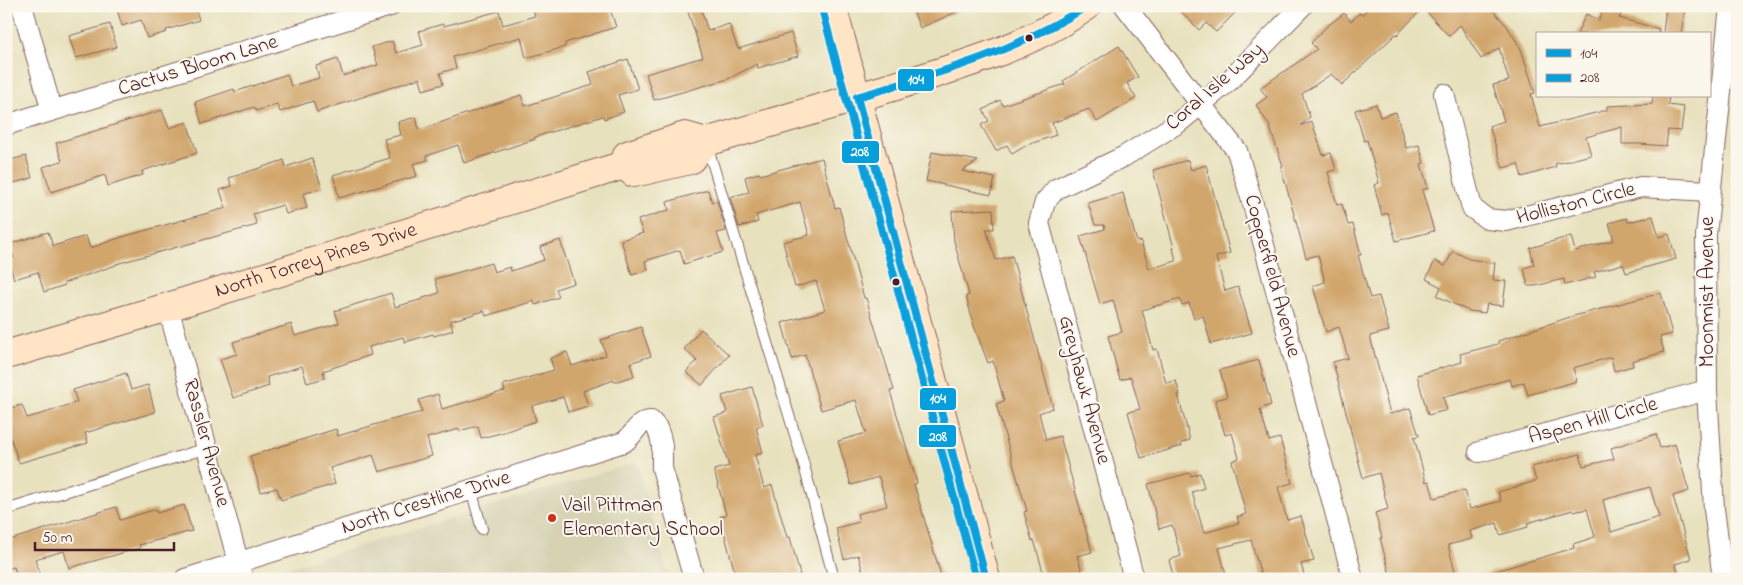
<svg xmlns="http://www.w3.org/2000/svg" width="1743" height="585" viewBox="0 0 1743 585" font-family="'Indie Flower',sans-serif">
	<rect width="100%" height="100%" fill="#fbf7ec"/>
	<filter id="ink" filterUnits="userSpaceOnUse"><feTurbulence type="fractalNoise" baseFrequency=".02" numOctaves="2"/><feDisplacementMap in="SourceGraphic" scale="10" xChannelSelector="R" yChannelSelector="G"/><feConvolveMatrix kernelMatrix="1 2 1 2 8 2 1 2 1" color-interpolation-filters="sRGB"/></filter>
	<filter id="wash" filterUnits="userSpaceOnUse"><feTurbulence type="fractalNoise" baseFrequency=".0096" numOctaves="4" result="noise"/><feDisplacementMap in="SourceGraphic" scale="20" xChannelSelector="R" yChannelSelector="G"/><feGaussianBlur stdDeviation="1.12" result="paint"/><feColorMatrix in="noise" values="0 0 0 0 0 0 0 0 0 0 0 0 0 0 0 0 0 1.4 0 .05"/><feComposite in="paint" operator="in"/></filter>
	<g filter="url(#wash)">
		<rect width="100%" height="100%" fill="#e8e1bd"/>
		<path fill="#d6d2b2" d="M 637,462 L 669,579 L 268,579 L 267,574 Z"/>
		<g id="blocks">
			<path fill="#d1a66c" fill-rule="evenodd" d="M 116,6 L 195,6 L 199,20 L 166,30 L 167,32 L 147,38 L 141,20 L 122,26 Z
				M 532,6 L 609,6 L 616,27 L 565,43 L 565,47 L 526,58 L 521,37 L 453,57 L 456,68 L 440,73 L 443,84 L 423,90 L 420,78 L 317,112 L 313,101 L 280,112 L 277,104 L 256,111 L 254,107 L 202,124 L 195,102 L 234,89 L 235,92 L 287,74 L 291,86 L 319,78 L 316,66 L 338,59 L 343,76 L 378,65 L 372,47 L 392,41 L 396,53 L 423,45 L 419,31 L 443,24 L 444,26 L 499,11 L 503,25 L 535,16 Z
				M 686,6 L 700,6 L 708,31 L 729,24 L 738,49 L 791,33 L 798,56 L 758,68 L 757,64 L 728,79 L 654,100 L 646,74 L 703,57 Z
				M 911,6 L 970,6 L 920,28 Z
				M 1176,6 L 1242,6 L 1216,32 L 1206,23 L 1199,30 Z
				M 1370,6 L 1489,6 L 1507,26 L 1521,49 L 1535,93 L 1531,94 L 1540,127 L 1607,110 L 1607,106 L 1652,104 L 1653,96 L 1669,96 L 1668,105 L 1684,107 L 1681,131 L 1668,130 L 1666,146 L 1640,144 L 1622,144 L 1622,127 L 1586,137 L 1591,155 L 1555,164 L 1556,167 L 1522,177 L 1518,164 L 1503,168 L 1489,126 L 1504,121 L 1493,85 L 1509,81 L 1499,48 L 1481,59 L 1460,25 L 1449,36 L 1423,8 L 1397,35 L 1396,34 L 1342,85 L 1331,74 L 1302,94 L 1310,117 L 1301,125 L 1312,122 L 1323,155 L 1331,153 L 1336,170 L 1328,172 L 1337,205 L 1342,204 L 1348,225 L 1353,224 L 1361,255 L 1358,255 L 1370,298 L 1379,296 L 1389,331 L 1370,336 L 1390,414 L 1410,408 L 1419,436 L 1414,437 L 1426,482 L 1429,481 L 1434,498 L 1465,490 L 1470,509 L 1501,501 L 1498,492 L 1536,481 L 1532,467 L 1580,454 L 1583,466 L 1614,459 L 1611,448 L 1656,434 L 1660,448 L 1675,444 L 1689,491 L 1673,496 L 1691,559 L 1675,564 L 1679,575 L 1666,579 L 1482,579 L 1482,575 L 1574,548 L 1573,544 L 1595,537 L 1587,509 L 1574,512 L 1573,510 L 1527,523 L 1528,527 L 1500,535 L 1497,523 L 1470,531 L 1472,539 L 1448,545 L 1457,579 L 1391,579 L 1380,538 L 1382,538 L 1375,513 L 1388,509 L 1379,473 L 1363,478 L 1333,362 L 1348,358 L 1339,327 L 1326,332 L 1313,286 L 1325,282 L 1318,255 L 1306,258 L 1281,167 L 1283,166 L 1269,125 L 1256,105 L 1267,97 L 1260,88 L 1317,49 L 1311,43 L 1325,28 L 1344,13 L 1351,21 L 1360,13 L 1362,15 ZM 1650,487 L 1659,517 L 1611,532 L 1603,500 Z
				M 1605,6 L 1622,13 L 1619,18 L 1659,29 L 1658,34 L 1577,34 L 1586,14 L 1599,20 Z
				M 1666,6 L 1685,8 L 1681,34 L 1663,34 Z
				M 110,24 L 116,47 L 76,58 L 69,36 Z
				M 1119,46 L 1138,77 L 1127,83 L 1136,98 L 1097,122 L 1089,109 L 1052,123 L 1056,135 L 1027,145 L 1012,154 L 1007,145 L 996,151 L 981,125 L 989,121 L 983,110 L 1000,100 L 1003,105 L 1065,84 L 1063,81 Z
				M 628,59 L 638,89 L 618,95 L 624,112 L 604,119 L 603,116 L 535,137 L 535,139 L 464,163 L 458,145 L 426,156 L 428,160 L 413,164 L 417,176 L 339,198 L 333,175 L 390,158 L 384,139 L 401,135 L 398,122 L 416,117 L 419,130 L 521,95 L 525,106 L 593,85 L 589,72 Z
				M 1376,104 L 1380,117 L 1396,112 L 1406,148 L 1419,145 L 1424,163 L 1421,164 L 1428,188 L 1422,190 L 1434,231 L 1396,241 L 1388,213 L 1382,215 L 1374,185 L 1379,183 L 1367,140 L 1364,141 L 1355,110 Z
				M 162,110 L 169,128 L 187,122 L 197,153 L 142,171 L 143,175 L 108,186 L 105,175 L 51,192 L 43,167 L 62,161 L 56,143 Z
				M 932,152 L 978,161 L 962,171 L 995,178 L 991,195 L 926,181 Z
				M 26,156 L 32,178 L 6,185 L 6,161 Z
				M 312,158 L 322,188 L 303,194 L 307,208 L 286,214 L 283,205 L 253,214 L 257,225 L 116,264 L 116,265 L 64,283 L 65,285 L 44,292 L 38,272 L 14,279 L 8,260 L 14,258 L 10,244 L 48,232 L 53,246 L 86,236 L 90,248 L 122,237 L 226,208 L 220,190 L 232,186 L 229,178 L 284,160 L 286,167 Z
				M 822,158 L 835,208 L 839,207 L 864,298 L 866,298 L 894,390 L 890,391 L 917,483 L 914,484 L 942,579 L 865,579 L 858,555 L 844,559 L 836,528 L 859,522 L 857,514 L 887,506 L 879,477 L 851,485 L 838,441 L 866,433 L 856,400 L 821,410 L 805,355 L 792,359 L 782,323 L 825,310 L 816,281 L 795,287 L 783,242 L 809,235 L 800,202 L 756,215 L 758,222 L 739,227 L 730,197 L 749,192 L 745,177 L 759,173 L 760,175 Z
				M 1188,160 L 1191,170 L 1206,165 L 1230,253 L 1216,257 L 1225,291 L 1238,287 L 1252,333 L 1211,344 L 1203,316 L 1194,319 L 1189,303 L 1182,305 L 1180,299 L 1142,310 L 1153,350 L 1157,349 L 1166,383 L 1176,381 L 1180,395 L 1178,395 L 1190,440 L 1181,443 L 1182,446 L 1141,458 L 1128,412 L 1140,409 L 1131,377 L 1120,380 L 1108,336 L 1122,332 L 1113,300 L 1100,304 L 1080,236 L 1105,229 L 1104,225 L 1095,225 L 1088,203 L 1123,193 L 1137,242 L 1141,241 L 1149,269 L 1176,261 L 1173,248 L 1174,248 L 1153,170 Z
				M 708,190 L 712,202 L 717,201 L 726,231 L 717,233 L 723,252 L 684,264 L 680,250 L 645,261 L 648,270 L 632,275 L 621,240 L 643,233 L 638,220 L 669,210 L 667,202 Z
				M 993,209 L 994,229 L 986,229 L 996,260 L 1012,256 L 1053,408 L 1039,413 L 1046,440 L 1060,436 L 1092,552 L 1077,556 L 1082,571 L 1054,579 L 1045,579 L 1034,540 L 1032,541 L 1024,512 L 1027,511 L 1017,477 L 996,404 L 1004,401 L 993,361 L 988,363 L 974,326 L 966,296 L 969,295 L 954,241 L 952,211 Z
				M 1653,216 L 1659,237 L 1669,234 L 1676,259 L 1626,273 L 1623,264 L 1594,272 L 1596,277 L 1565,285 L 1564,279 L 1535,286 L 1528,286 L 1524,268 L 1534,265 L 1530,248 L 1571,236 L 1575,251 L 1614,240 L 1609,223 L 1627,218 L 1628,222 Z
				M 560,240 L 574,283 L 556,289 L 559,297 L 535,305 L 534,301 L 486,316 L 484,311 L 450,321 L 453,330 L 434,336 L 433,334 L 405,342 L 403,337 L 369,347 L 371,355 L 323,371 L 325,378 L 307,383 L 302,366 L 267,377 L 269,386 L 233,398 L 220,359 L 237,354 L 233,342 L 291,324 L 295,336 L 316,330 L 339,323 L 335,311 L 391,293 L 395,307 L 423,299 L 423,298 L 439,293 L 435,279 L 491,263 L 494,272 L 510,267 L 511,271 L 544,260 L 540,247 Z
				M 1453,251 L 1469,259 L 1495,263 L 1493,280 L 1506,281 L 1503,306 L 1487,304 L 1485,313 L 1469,311 L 1437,296 L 1441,287 L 1426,279 L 1435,261 L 1445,266 Z
				M 1661,293 L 1672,334 L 1660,337 L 1664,352 L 1632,361 L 1633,366 L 1614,371 L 1611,357 L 1573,368 L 1577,381 L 1528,395 L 1524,382 L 1512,386 L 1510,379 L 1443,397 L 1447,410 L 1428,415 L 1417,375 L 1462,362 L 1460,354 L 1498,344 L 1498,341 L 1570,317 Z
				M 641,327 L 651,356 L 630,363 L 634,376 L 614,382 L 614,380 L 583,391 L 588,406 L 568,412 L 563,397 L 532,406 L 536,421 L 501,433 L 481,438 L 478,426 L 459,431 L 459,429 L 427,438 L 432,456 L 379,472 L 373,455 L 330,468 L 335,484 L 281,500 L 277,488 L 261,492 L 250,456 L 336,429 L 338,436 L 387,421 L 422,412 L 419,400 L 438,394 L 442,409 L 505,391 L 503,385 L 554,370 L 550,358 L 567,352 L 572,366 L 606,355 L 601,340 Z
				M 701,329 L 729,355 L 702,385 L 686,372 L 697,361 L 684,349 Z
				M 1259,360 L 1271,405 L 1260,409 L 1269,441 L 1280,438 L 1292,483 L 1278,487 L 1287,520 L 1301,516 L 1314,561 L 1301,564 L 1304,575 L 1292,579 L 1262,579 L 1251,540 L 1219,548 L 1227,579 L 1174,579 L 1169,560 L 1181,556 L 1172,525 L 1159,529 L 1148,484 L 1190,473 L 1191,476 L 1200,473 L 1204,488 L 1192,492 L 1204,533 L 1239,523 L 1237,517 L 1246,514 L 1232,461 L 1239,458 L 1232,433 L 1225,435 L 1215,400 L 1227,397 L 1220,370 Z
				M 126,373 L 131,390 L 148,385 L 155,412 L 85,433 L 88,443 L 19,463 L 6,425 L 6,409 L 22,405 L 27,418 L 48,412 L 77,402 L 73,390 Z
				M 752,387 L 763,425 L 756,427 L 763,453 L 755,455 L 764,488 L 772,485 L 787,537 L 790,537 L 800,575 L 788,579 L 752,579 L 750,573 L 736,577 L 720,517 L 726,515 L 714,470 L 729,466 L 714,417 L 727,413 L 722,396 Z
				M 184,505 L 192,531 L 139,545 L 140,548 L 69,568 L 64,551 L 35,559 L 41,579 L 18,579 L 14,567 L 6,569 L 6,541 L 116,507 L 120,520 L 157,509 L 157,513 Z"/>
		</g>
	</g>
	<g filter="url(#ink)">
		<use href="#blocks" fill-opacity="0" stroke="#81635e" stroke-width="1"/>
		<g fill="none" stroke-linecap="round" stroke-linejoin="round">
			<defs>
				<path id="service" d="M 707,145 L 802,458 L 834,579
					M 471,489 L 482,529
					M 6,510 L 207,448"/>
				<path id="minor" d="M 22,6 L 52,111
					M 1125,6 L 1237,151 L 1253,204 L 1353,579
					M 1444,94 L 1472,208 L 1487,219 L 1506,221 L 1641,187 L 1709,191
					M 6,125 L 390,6
					M 168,307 L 243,579
					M 1479,452 L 1707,390
					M 185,579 L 624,442 C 635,435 636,422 651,421 L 657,428 L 660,436 L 662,445 L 662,468 L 694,579
					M 1134,579 L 1039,223 L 1045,202 L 1056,189 L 1123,157 L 1178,123 L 1229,81 L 1302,6
					M 1723,579 L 1714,509 L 1707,390 L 1706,235 L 1730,6"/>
				<g id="secondary">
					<path d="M 832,6 L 986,579"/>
					<path d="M 624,165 L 634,173 L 690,160 L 706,142 C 770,123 835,104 899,85 C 964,65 1030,46 1087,6"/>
					<path d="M 624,165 L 627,155 L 685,136 L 706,142"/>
					<path id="s1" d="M 6,355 L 168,307 L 624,165"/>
				</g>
			</defs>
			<use href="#service" stroke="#81635e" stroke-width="12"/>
			<use href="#minor" stroke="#81635e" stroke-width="22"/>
			<use href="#secondary" stroke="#81635e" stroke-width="30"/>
			<use href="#service" stroke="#fff" stroke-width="10"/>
			<use href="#minor" stroke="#fff" stroke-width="20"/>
			<use href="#secondary" stroke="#ffe4c6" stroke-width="28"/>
			<defs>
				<path id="bus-1" d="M 986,579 L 857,97 C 939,73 1013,53 1087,6"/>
				<path id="bus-2" d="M 822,9 L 976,579"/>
			</defs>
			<use href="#bus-1" stroke="#fbf7ec" stroke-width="11"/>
			<use href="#bus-2" stroke="#fbf7ec" stroke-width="11"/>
			<use href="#bus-1" stroke="#079fdb" stroke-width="8"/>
			<use href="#bus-2" stroke="#079fdb" stroke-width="8"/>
		</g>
	</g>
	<g fill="#4a1f2b" stroke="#fbf7ec" stroke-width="2">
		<circle cx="1029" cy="38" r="4.5"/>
		<circle cx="896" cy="282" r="4.5"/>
	</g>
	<circle fill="#c8321e" stroke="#fbf7ec" stroke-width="2" cx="552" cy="518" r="5"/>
	<g text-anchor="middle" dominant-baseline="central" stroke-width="4" stroke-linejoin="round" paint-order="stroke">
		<g font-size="21" fill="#4a1f2b" stroke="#fbf7ec">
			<text transform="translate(198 66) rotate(-17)">Cactus Bloom Lane</text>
			<text transform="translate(1215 87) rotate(-41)">Coral Isle Way</text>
			<text transform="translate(1576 204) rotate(-14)">Holliston Circle</text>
			<text stroke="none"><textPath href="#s1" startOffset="324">North Torrey Pines Drive</textPath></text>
			<text transform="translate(1272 276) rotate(75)">Copperfield Avenue</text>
			<text transform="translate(1708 292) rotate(-90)">Moonmist Avenue</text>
			<text transform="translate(1084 390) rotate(75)">Greyhawk Avenue</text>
			<text transform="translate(1593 421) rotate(-15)">Aspen Hill Circle</text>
			<text transform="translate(206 443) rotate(75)">Rassler Avenue</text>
			<text transform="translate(426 503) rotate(-17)">North Crestline Drive</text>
		</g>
		<g font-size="21" fill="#4a1f2b" stroke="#fbf7ec" text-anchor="start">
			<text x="562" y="506">Vail Pittman<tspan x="562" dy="24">Elementary School</tspan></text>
		</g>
	</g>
	<g stroke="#fbf7ec" stroke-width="2">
		<rect x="897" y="68" width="38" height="24" rx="5" fill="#079fdb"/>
		<rect x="841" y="140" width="39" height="24" rx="5" fill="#079fdb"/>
		<rect x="919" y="387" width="38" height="24" rx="5" fill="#079fdb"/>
		<rect x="918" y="424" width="39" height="24" rx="5" fill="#079fdb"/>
	</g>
	<g font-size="14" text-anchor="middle" font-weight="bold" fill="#fff">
		<text x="916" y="84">104</text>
		<text x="860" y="156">208</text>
		<text x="938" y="403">104</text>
		<text x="938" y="441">208</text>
	</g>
	<rect width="1743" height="585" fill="none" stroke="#fbf7ec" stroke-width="25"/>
	<rect x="1536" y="32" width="175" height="65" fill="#fbf7ec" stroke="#b4a19f"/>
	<rect x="1546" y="49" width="25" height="8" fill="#079fdb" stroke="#b4a19f"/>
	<text x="1580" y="58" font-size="15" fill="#4a1f2b">104</text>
	<rect x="1546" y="74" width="25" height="8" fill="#079fdb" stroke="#b4a19f"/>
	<text x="1580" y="82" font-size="15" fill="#4a1f2b">208</text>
	<path d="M35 542v8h139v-8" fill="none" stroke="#4a1f2b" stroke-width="2.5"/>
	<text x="42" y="542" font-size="15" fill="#4a1f2b" stroke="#fbf7ec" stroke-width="4" paint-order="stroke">50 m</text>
</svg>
